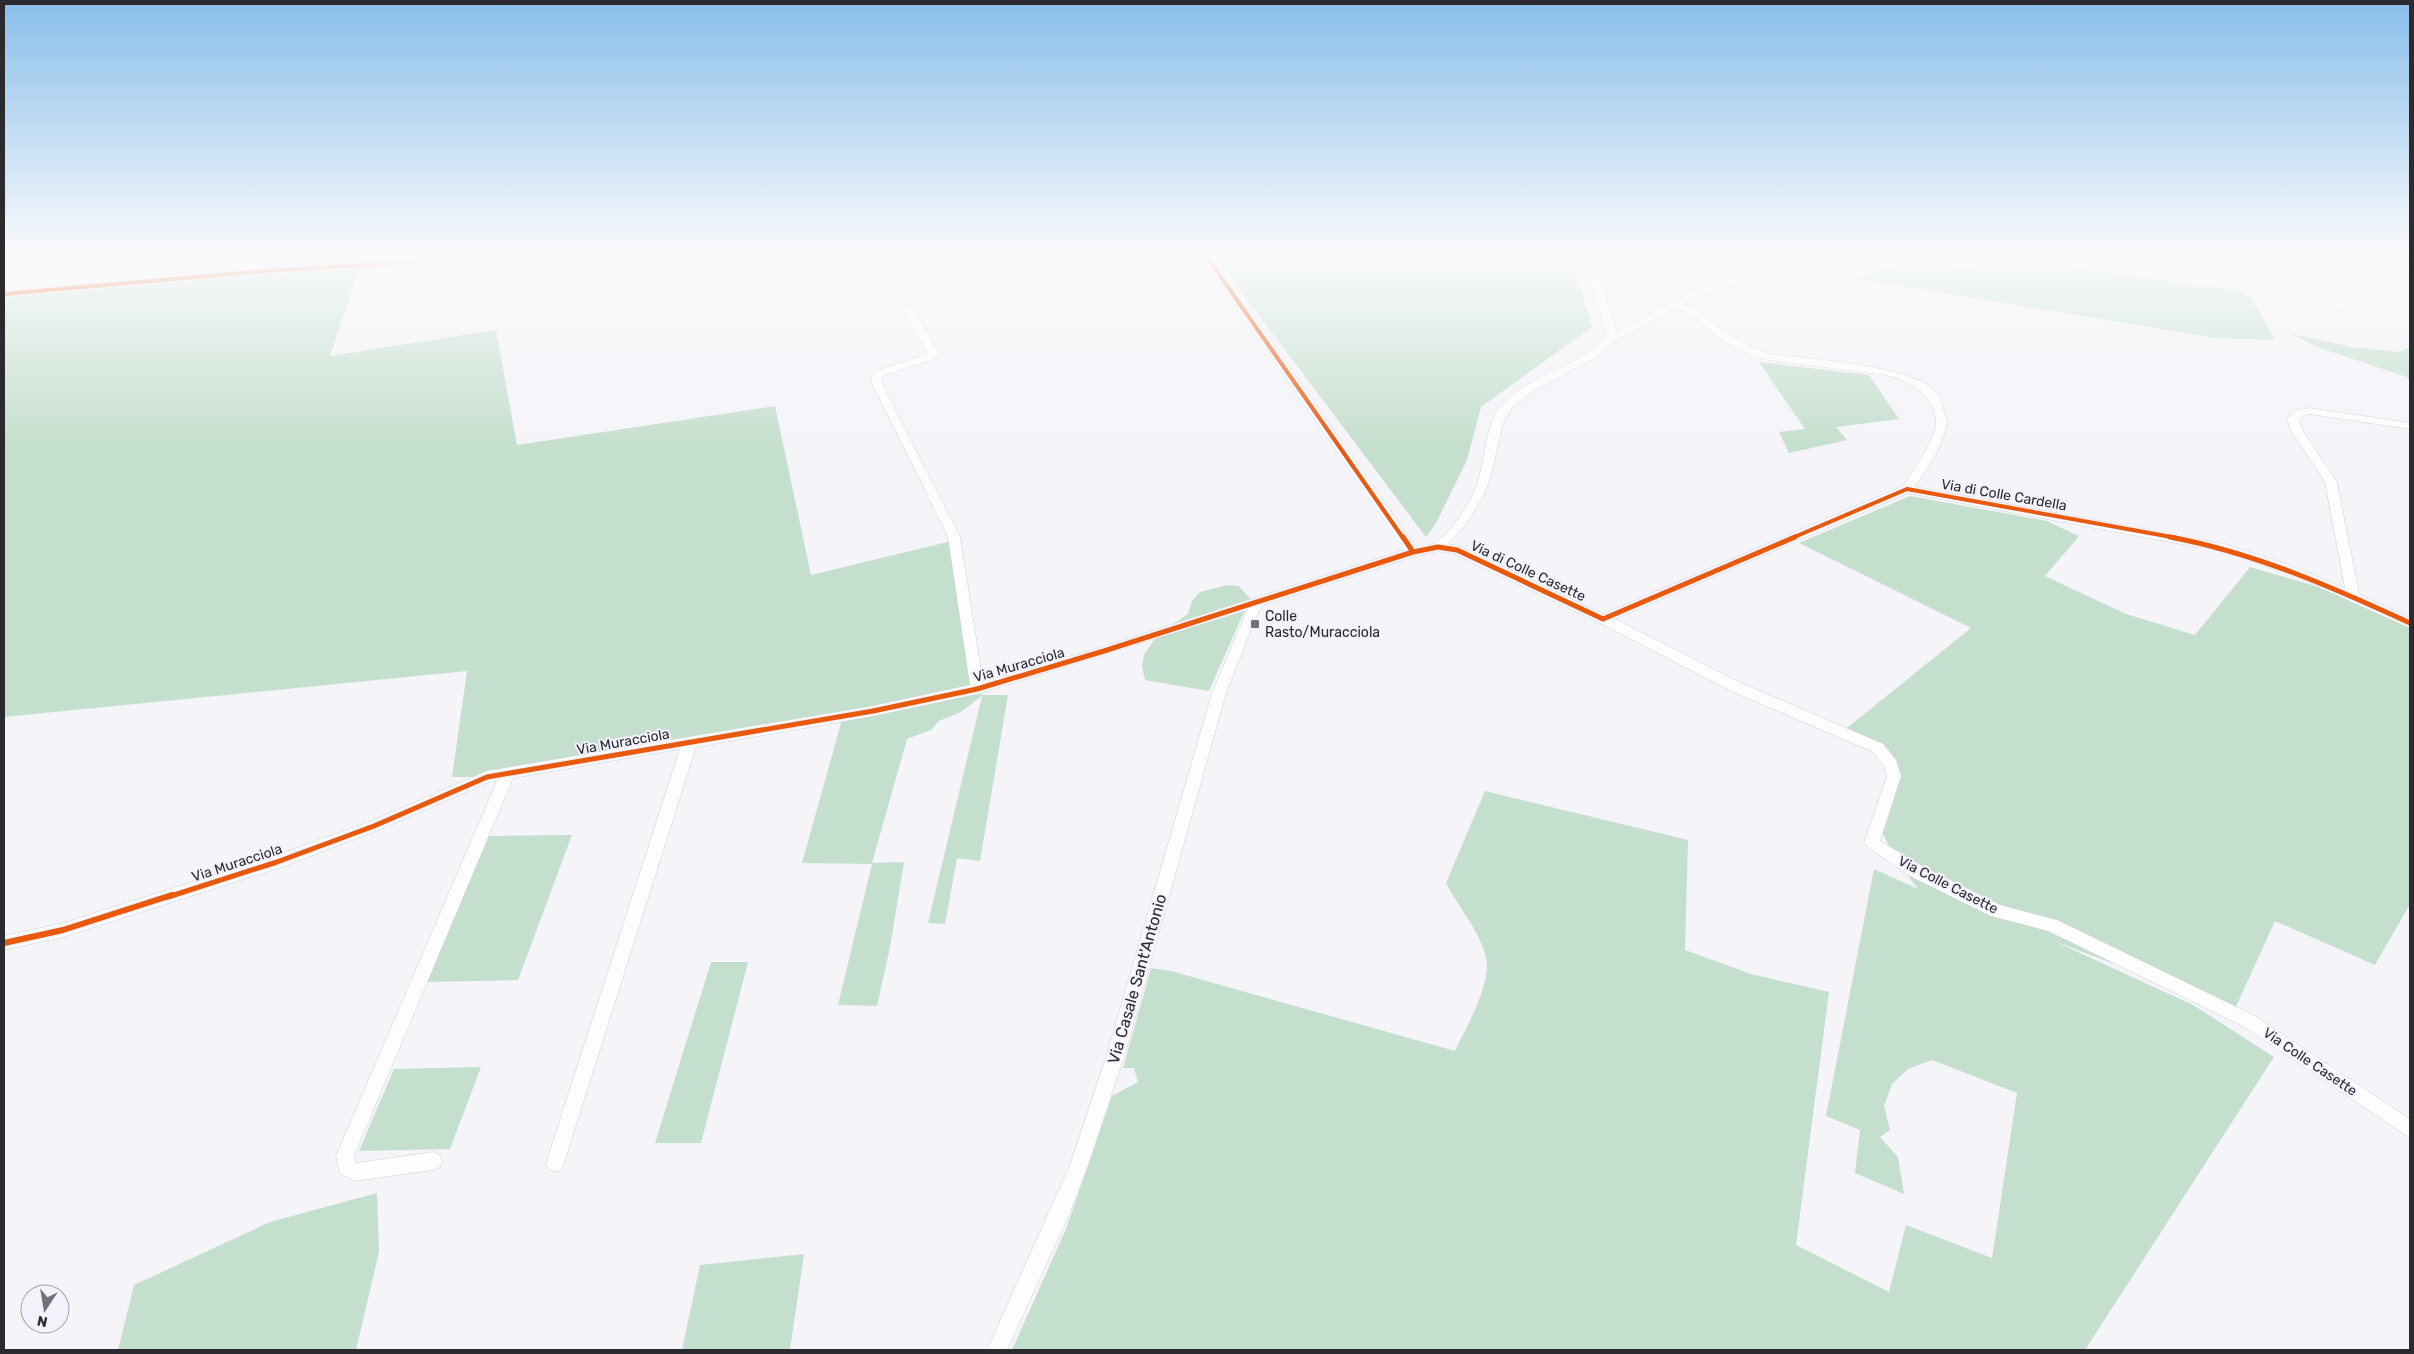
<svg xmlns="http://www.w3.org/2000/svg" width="2414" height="1354" viewBox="0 0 2414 1354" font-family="Rubik,sans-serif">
	<rect width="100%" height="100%" fill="#f4f4f9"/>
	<path fill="#c5dfce" d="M 303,257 L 442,257 L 360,266 L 330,356 L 496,330 L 517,445 L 775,406 L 811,575 L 952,541 L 977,689 L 982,695 L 1008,695 L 980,861 L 957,858 L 945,924 L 928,923 L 982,696 L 959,713 L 939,721 L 931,730 L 907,739 L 872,863 L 904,862 L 890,947 L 877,1006 L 838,1005 L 872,864 L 802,863 L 843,716 L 487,777 L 452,777 L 467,671 L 4,717 L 4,294 L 294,269 Z
		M 1215,257 L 1571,257 L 1592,327 L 1481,407 L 1467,460 L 1436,523 L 1426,537 Z
		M 2054,265 L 2234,290 L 2251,297 L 2275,340 L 2215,338 L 1854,278 L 1896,267 Z
		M 2291,334 L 2352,347 L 2400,352 L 2410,347 L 2410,383 L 2407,377 L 2317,347 Z
		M 1759,362 L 1869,375 L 1899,419 L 1836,427 L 1847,440 L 1789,453 L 1779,432 L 1805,429 Z
		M 1910,496 L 2047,521 L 2079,536 L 2045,576 L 2126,614 L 2195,635 L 2250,567 L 2336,592 L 2410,628 L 2410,904 L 2375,965 L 2275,921 L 2233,1013 L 2193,994 L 2054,941 L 2193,1005 L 2274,1057 L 2085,1350 L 1012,1350 L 1066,1229 L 1112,1096 L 1138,1082 L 1134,1068 L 1123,1068 L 1151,968 L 1171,971 L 1455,1051 C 1466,1027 1492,984 1486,957 C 1481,933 1457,905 1446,883 L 1485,791 L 1688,840 L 1685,950 L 1751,974 L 1829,992 L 1796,1245 L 1889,1292 L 1906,1225 L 1992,1258 L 2017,1093 L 1932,1060 L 1908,1069 L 1892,1084 L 1884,1106 L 1890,1130 L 1880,1137 L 1898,1157 L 1904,1194 L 1855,1173 L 1860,1130 L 1826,1116 L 1874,869 L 1918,889 L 1895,858 L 1878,824 L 1894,776 L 1882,752 L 1842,732 L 1971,628 L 1799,543 Z
		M 1227,585 L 1239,586 L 1251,600 L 1243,614 L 1209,691 L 1145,680 L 1142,667 L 1144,655 L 1157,635 L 1188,614 L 1192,601 L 1200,592 Z
		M 572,835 L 518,980 L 427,982 L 488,836 Z
		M 711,962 L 748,962 L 701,1143 L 655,1143 Z
		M 481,1067 L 450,1149 L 359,1151 L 394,1069 Z
		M 377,1193 L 379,1252 L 356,1350 L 118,1350 L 134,1285 L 270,1222 Z
		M 804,1254 L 790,1350 L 682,1350 L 700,1265 Z"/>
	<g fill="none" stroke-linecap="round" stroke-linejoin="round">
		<defs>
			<path id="street" d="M 416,257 L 447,257 L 442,260 L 385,267 L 277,273 L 4,297 L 4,291 Z
				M 1202,257 L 1212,257 L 1416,547 C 1422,546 1430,546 1435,543 C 1453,531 1474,498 1479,477 C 1485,456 1485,433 1496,414 C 1518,375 1578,371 1607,335 L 1584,257 L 1594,257 L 1616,332 L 1691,292 L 1777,264 L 1796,263 L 1851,267 L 1902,257 L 1926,257 L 1851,273 L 1796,269 L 1778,270 L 1699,296 L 1683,305 C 1701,309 1710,322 1725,332 C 1738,341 1755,349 1770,354 C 1806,359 1916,365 1937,393 C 1942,401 1944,413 1948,422 L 1937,453 L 1915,487 L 2225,544 L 2284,563 L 2345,588 L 2325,482 L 2291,431 L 2287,419 L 2297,410 L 2309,408 L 2410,423 L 2410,429 L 2309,414 L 2304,415 L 2299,420 L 2303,431 L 2337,482 L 2359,594 L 2410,618 L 2410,628 L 2301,579 L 2223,552 L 1908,493 L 1615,619 L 1739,682 L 1883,744 L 1896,760 L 1901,776 L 1880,841 L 1922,866 L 2000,905 L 2057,920 L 2255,1016 L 2410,1119 L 2410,1138 L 2243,1026 L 2048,931 L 1991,916 L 1910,876 L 1867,847 L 1864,843 L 1887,776 L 1884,766 L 1873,752 L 1729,690 L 1598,622 L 1454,554 L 1438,551 L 1415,556 L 1263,605 L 1256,617 L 1226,693 L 1125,1054 L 1088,1165 L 1069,1215 L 1007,1350 L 987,1350 L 1070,1165 L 1107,1054 L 1212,693 L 1247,610 L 977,694 L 873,716 L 696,747 L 564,1163 L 562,1169 L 555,1172 L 548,1169 L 546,1163 L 680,749 L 513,778 L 354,1156 L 356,1163 L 433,1152 L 440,1155 L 442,1161 L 440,1167 L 433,1170 L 355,1181 L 340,1174 L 336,1156 L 497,781 L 489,782 L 379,830 L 282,867 L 63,937 L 4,950 L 4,936 L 63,923 L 274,856 L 369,822 L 487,771 L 873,706 L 970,685 L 948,537 L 871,381 L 872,375 L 876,371 L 928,354 L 904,310 L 905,308 L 913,308 L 939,353 L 937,358 L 884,375 L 881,381 L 960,537 L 983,682 L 1099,648 L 1405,550 ZM 1680,310 C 1694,314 1704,326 1715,335 C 1730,346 1751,356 1769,360 L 1886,375 C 1909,381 1934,394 1936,421 C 1937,438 1912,472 1903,486 L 1603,614 L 1461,547 L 1448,544 L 1467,523 L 1483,497 L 1490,479 L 1503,424 L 1512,407 L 1536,389 L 1595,358 L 1611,343 L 1671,311 Z
				M 2190,257 L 2203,257 L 2229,270 L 2269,275 L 2350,308 L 2345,311 L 2341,310 C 2318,301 2286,285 2262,280 C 2237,274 2211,277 2190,257 Z"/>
		</defs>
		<use href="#street" stroke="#d0d0d4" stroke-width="1"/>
		<use href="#street" fill="#fdfdfe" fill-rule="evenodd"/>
		<defs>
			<path id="cycleway-far2" d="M 1207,257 L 1403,538
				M 4,294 L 277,270 L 385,264 L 442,257
				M 1792,538 L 1907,489 L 2177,538"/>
			<path id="cycleway-far1" d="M 1403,537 L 1413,552
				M 2170,537 C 2255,553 2332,587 2410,623
				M 168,897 L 277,862 L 374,826 L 487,777 L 873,711 L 977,689 L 1104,651 L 1413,552 L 1438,547 L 1457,550 L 1603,619 L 1795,537"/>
			<path id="cycleway" d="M 4,943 L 63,930 L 172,895"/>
		</defs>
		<use href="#cycleway-far2" stroke="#f2f1fc" stroke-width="6"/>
		<use href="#cycleway-far1" stroke="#f2f1fc" stroke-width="8"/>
		<use href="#cycleway" stroke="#f2f1fc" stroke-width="9"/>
		<use href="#cycleway-far2" stroke="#e8590c" stroke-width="4"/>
		<use href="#cycleway-far1" stroke="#e8590c" stroke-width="5"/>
		<use href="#cycleway" stroke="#e8590c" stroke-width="6"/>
	</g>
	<linearGradient id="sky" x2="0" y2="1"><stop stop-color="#88beea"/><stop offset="0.57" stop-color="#fafafc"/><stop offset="1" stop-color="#fafafc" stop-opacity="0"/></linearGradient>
	<rect width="2414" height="447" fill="url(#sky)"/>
	<rect fill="#717176" stroke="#f2f1fc" stroke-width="2" x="1250" y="619" width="10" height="10" rx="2.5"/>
	<g text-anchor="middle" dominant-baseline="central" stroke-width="4" stroke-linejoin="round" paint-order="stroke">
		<g font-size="14" fill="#2b2b2f" stroke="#f2f1fc">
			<text transform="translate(2004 495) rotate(10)">Via di Colle Cardella</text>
			<text transform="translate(1528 571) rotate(25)">Via di Colle Casette</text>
			<text transform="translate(1019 665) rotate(-16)">Via Muracciola</text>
			<text transform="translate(623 742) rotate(-10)">Via Muracciola</text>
			<text transform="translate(237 863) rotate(-18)">Via Muracciola</text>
			<text transform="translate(1948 885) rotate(27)">Via Colle Casette</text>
			<text transform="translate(2310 1062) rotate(34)">Via Colle Casette</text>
		</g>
		<g font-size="14" fill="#2b2b2f" stroke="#f2f1fc" text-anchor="start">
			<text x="1265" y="616">Colle<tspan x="1265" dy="16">Rasto/Muracciola</tspan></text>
		</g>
		<g font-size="16" fill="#2b2b2f" stroke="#f2f1fc">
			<text transform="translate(1137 979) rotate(-74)">Via Casale Sant'Antonio</text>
		</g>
	</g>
	<rect width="2414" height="1354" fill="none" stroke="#2b2b2f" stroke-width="10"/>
	<g transform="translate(45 1309) rotate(192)"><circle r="24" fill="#f2f1fc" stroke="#a2a2aa"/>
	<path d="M0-4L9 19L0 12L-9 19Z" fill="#717176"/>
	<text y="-8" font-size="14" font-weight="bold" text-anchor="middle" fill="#2b2b2f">N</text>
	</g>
</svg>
